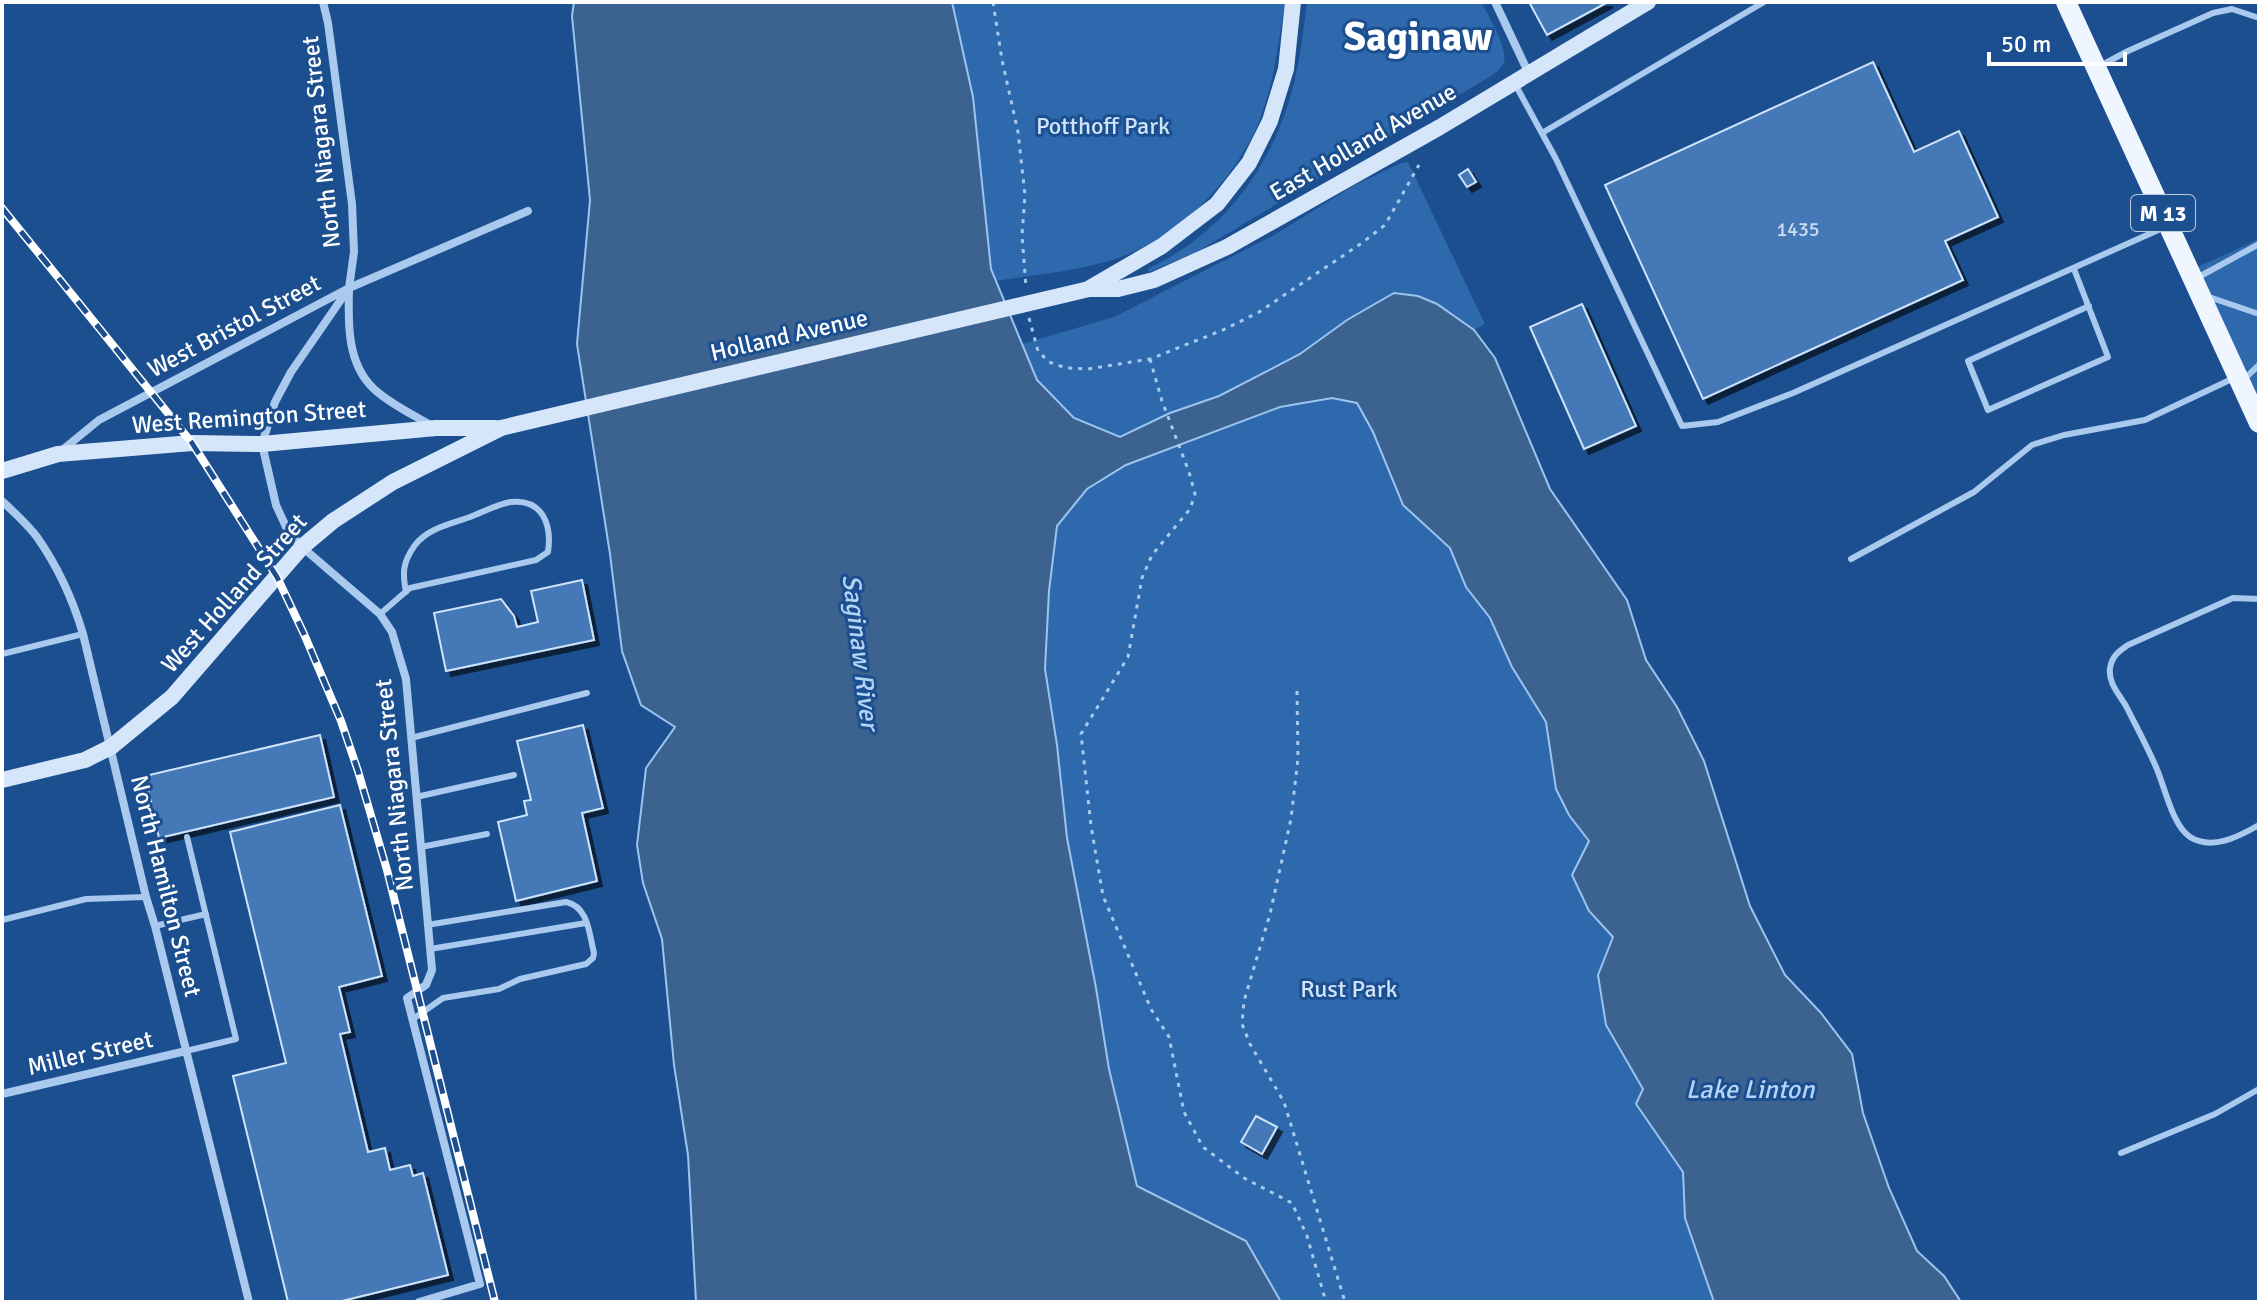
<svg xmlns="http://www.w3.org/2000/svg" width="2261" height="1304" viewBox="0 0 2261 1304" font-family="Signika,sans-serif">
	<defs>
		<filter id="shadow"><feDropShadow dx="5" dy="5" stdDeviation="0" flood-color="#0009"/></filter>
	</defs>
	<rect width="100%" height="100%" fill="#1b4f8f"/>
	<path fill="#2e69ad" d="M 952,2 L 1285,2 C 1278,45 1273,93 1254,133 C 1226,191 1167,246 1105,262 C 1070,272 1032,275 996,281 L 991,269 L 973,97 Z
		M 1307,2 L 1481,2 C 1488,15 1508,48 1504,62 C 1502,68 1496,72 1491,76 L 1230,232 L 1195,253 L 1149,272 L 1148,269 C 1161,262 1174,255 1186,247 C 1246,204 1283,141 1297,69 C 1302,47 1304,24 1307,2 Z
		M 1408,162 L 1485,324 L 1474,330 L 1437,304 L 1418,296 L 1347,320 L 1300,354 L 1219,396 L 1170,413 L 1120,437 L 1074,418 L 1037,380 L 1022,344 L 1114,317 L 1274,235 L 1355,185 L 1401,163 Z
		M 2259,239 L 2259,423 L 2189,271 Z
		M 1332,398 L 1357,402 L 1373,432 L 1403,505 L 1450,548 L 1466,587 L 1490,618 L 1512,667 L 1546,722 L 1556,789 L 1569,815 L 1589,842 L 1589,911 L 1613,937 L 1598,975 L 1664,1146 L 1683,1172 L 1685,1218 L 1714,1302 L 1281,1302 L 1246,1241 L 1137,1186 L 1109,1069 L 1096,988 L 1067,838 L 1057,745 L 1045,669 L 1049,591 L 1057,526 L 1087,489 L 1126,465 L 1280,407 Z"/>
	<path fill="#3c6290" stroke="#9cc4f0" stroke-width="2" d="M 574,2 L 952,2 L 973,97 L 991,269 L 1037,380 L 1074,418 L 1120,437 L 1170,413 L 1219,396 L 1300,354 L 1347,320 L 1394,293 L 1418,296 L 1437,304 L 1474,330 L 1495,358 L 1550,489 L 1627,600 L 1646,660 L 1677,707 L 1704,761 L 1750,906 L 1785,975 L 1821,1013 L 1852,1054 L 1863,1113 L 1889,1188 L 1917,1251 L 1944,1276 L 1961,1302 L 1714,1302 L 1685,1218 L 1683,1172 L 1636,1104 L 1643,1089 L 1606,1025 L 1598,975 L 1613,937 L 1589,911 L 1572,875 L 1589,841 L 1569,815 L 1556,789 L 1546,722 L 1512,667 L 1490,618 L 1466,587 L 1450,548 L 1403,505 L 1373,432 L 1357,403 L 1332,398 L 1280,407 L 1126,465 L 1087,489 L 1057,526 L 1049,591 L 1045,669 L 1057,745 L 1067,838 L 1096,988 L 1109,1069 L 1137,1186 L 1246,1241 L 1281,1302 L 696,1302 L 688,1155 L 674,1065 L 662,939 L 643,883 L 637,845 L 646,768 L 675,727 L 641,705 L 622,651 L 610,554 L 577,344 L 590,200 L 572,16 Z"/>
	<path fill="#4478b7" stroke="#cfe3fa" stroke-width="2" filter="url(#shadow)" d="M 1529,2 L 1608,2 L 1547,35 Z
		M 1873,62 L 1914,152 L 1959,131 L 1998,217 L 1945,241 L 1963,280 L 1703,399 L 1605,185 Z
		M 1468,169 L 1476,182 L 1467,187 L 1459,175 Z
		M 1582,304 L 1636,426 L 1584,449 L 1530,327 Z
		M 582,580 L 594,640 L 446,671 L 434,613 L 501,599 L 514,616 L 517,627 L 538,622 L 531,591 Z
		M 583,725 L 603,808 L 582,813 L 597,881 L 516,901 L 498,822 L 527,815 L 524,801 L 531,800 L 517,741 Z
		M 320,735 L 334,797 L 159,838 L 145,776 Z
		M 340,805 L 382,976 L 339,987 L 350,1032 L 340,1034 L 368,1152 L 385,1148 L 390,1170 L 410,1165 L 413,1176 L 423,1173 L 448,1275 L 338,1302 L 288,1302 L 233,1076 L 286,1063 L 230,832 Z
		M 1256,1116 L 1277,1127 L 1262,1154 L 1241,1142 Z"/>
	<g fill="none" stroke-linecap="round" stroke-linejoin="round">
		<path stroke="#a9c9ee" stroke-width="3" stroke-dasharray="4 6" stroke-linecap="butt" d="M 993,2 L 1002,60 L 1018,132 L 1025,195 L 1022,235 L 1026,287
			M 1029,318 L 1038,351 L 1049,362 L 1066,368 L 1088,369 L 1150,359 L 1223,330 L 1259,312 L 1362,243 L 1385,225 L 1419,165
			M 1150,359 L 1162,401 L 1189,472 L 1195,494 L 1190,509 L 1152,555 L 1142,578 L 1128,657 L 1081,734 L 1091,826 L 1103,896 L 1151,1009 L 1169,1037 L 1184,1112 L 1203,1147 L 1244,1178 L 1292,1203 L 1307,1236 L 1326,1302
			M 1297,691 L 1298,758 L 1291,819 L 1270,914 L 1244,1001 L 1242,1024 L 1250,1044 L 1284,1102 L 1345,1302"/>
		<path stroke="#a9c9ee" stroke-width="6" d="M 2100,66 L 2128,51 L 2213,13 L 2232,9 L 2259,18
			M 1515,84 L 1556,159 L 1682,426 L 1718,422 L 1793,393 L 2165,227
			M 1542,133 L 1764,2
			M 2074,269 L 2108,357 L 1988,410 L 1968,361 L 2089,306
			M 2195,279 L 2259,244
			M 2206,296 L 2259,314
			M 2243,380 L 2259,365
			M 1851,559 L 1974,492 L 2032,445 L 2064,435 L 2145,420 L 2234,378
			M 2259,599 L 2233,598 L 2128,645 C 2119,651 2112,656 2110,668 C 2108,683 2119,694 2126,706 C 2136,726 2147,746 2156,767 C 2165,787 2172,825 2190,837 C 2212,851 2240,836 2259,825
			M 380,614 L 410,588 L 536,560 L 548,552 C 552,525 543,499 511,502 C 498,504 483,512 470,517 C 451,524 428,528 415,545 C 403,562 402,572 406,592
			M 2,654 L 83,634
			M 411,738 L 587,693
			M 416,797 L 514,775
			M 421,847 L 487,834
			M 2,920 L 86,899 L 146,897
			M 155,926 L 206,914
			M 430,949 L 586,923
			M 413,1019 L 443,998 L 499,989 L 520,979 L 586,964 L 593,958 L 594,953 C 589,934 589,907 566,902 L 427,925
			M 186,1051 L 236,1039 L 187,837
			M 2121,1153 L 2215,1114 L 2259,1089"/>
		<path stroke="#a9c9ee" stroke-width="8" d="M 323,2 L 328,23 L 352,204 L 354,252 L 349,288 L 291,372 L 275,402 L 262,444 L 276,505 L 287,529 L 302,547 L 380,614 L 392,632 L 406,679 L 432,970 L 426,985 L 407,998 L 480,1284 L 419,1302
			M 1495,2 L 1529,74
			M 349,290 C 348,323 347,364 374,389 C 390,404 412,414 432,426
			M 61,451 L 99,420 L 349,288 L 528,211
			M 2,501 C 14,512 27,524 37,537 C 58,567 73,600 83,634 L 146,897 L 155,926 L 249,1302
			M 2,1094 L 186,1051"/>
		<path stroke="#d6e6fa" stroke-width="16" d="M 1090,288 L 1162,246 L 1217,204 L 1249,163 L 1270,121 L 1286,69 L 1293,2
			M 1089,289 L 1118,289 L 1154,280 L 1227,247 L 1440,127 L 1648,2
			M 2,471 L 58,454 L 192,443 L 262,444 L 436,428 L 495,428
			M 2,780 L 85,760 L 111,747 L 172,697 L 302,547 L 333,521 L 393,482 L 501,428"/>
		<path stroke="#f0f6ff" stroke-width="20" d="M 2066,2 L 2259,423"/>
		<defs>
			<path id="rail" d="M 2,208 L 192,443 L 277,577 L 304,634 L 341,721 L 358,771 L 387,870 L 495,1302"/>
		</defs>
		<use href="#rail" stroke="#fff" stroke-width="8"/>
		<use href="#rail" stroke="#1b4f8f" stroke-width="5" stroke-dasharray="15" stroke-linecap="butt"/>
		<path stroke="#d6e6fa" stroke-width="16" d="M 501,428 L 1089,289"/>
	</g>
	<g text-anchor="middle" dominant-baseline="central" stroke-width="6" stroke-linejoin="round" paint-order="stroke">
		<g font-size="20" fill="#d0dded">
			<text x="1798" y="229">1435</text>
		</g>
		<rect fill="#1b4f8f" stroke="#bbcadd" stroke-width="2" x="2131" y="195" width="64" height="36" rx="6"/>
		<g font-size="22" font-weight="bold" fill="#fff">
			<text x="2163" y="213">M 13</text>
		</g>
		<g font-size="24" fill="#cfe3fa" stroke="#1b4f8f">
			<text x="1103" y="126">Potthoff Park</text>
			<text x="1349" y="989">Rust Park</text>
		</g>
		<g font-size="24" fill="#fff" stroke="#1b4f8f">
			<text transform="translate(321 142) rotate(-96)">North Niagara Street</text>
			<text transform="translate(1363 142) rotate(-30)">East Holland Avenue</text>
			<text transform="translate(234 326) rotate(-28)">West Bristol Street</text>
			<text transform="translate(789 335) rotate(-13)">Holland Avenue</text>
			<text transform="translate(249 417) rotate(-4)">West Remington Street</text>
			<text transform="translate(234 593) rotate(-48)">West Holland Street</text>
			<text transform="translate(394 785) rotate(-96)">North Niagara Street</text>
			<text transform="translate(166 886) rotate(76)">North Hamilton Street</text>
			<text transform="translate(90 1053) rotate(-13)">Miller Street</text>
		</g>
		<g font-size="26" font-style="italic" fill="#b5d3f5" stroke="#1b4f8f">
			<text transform="translate(860 652) rotate(83)">Saginaw River</text>
			<text x="1750" y="1090">Lake Linton</text>
		</g>
		<g font-size="40" font-weight="bold" fill="#fff" stroke="#1b4f8f">
			<text x="1418" y="37">Saginaw</text>
		</g>
	</g>
	<rect width="2261" height="1304" fill="none" stroke="#ffffff" stroke-width="8"/>
	<path d="M1989 52v12h136v-12" fill="none" stroke="#ffffff" stroke-width="4"/>
	<text x="2001" y="52" font-size="24" fill="#ffffff" stroke="#1b4f8f" stroke-width="6" paint-order="stroke">50 m</text>
</svg>
